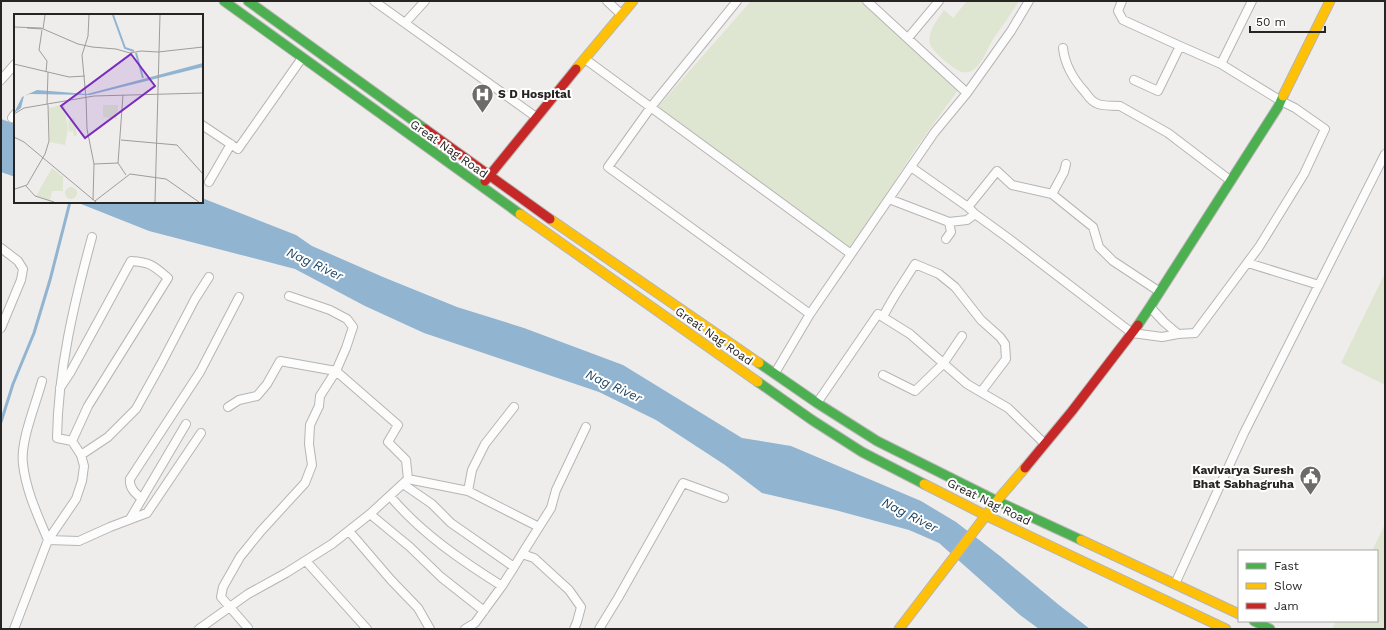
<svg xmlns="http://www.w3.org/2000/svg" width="1386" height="630" viewBox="0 0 1386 630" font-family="'Work Sans',sans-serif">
	<rect width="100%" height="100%" fill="#efedeb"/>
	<path fill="#dee5d0" d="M 751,1 L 861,1 L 958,90 L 914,151 L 850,251 L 657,108 Z
		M 967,1 L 1019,1 C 1011,14 1002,27 993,39 C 987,49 983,63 973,70 C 971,72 965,73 962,72 C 954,70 932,51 930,44 C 927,32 938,19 944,10 L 953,18 Z
		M 1385,273 L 1385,385 L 1341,363 Z
		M 1385,524 L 1385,629 L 1332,629 L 1336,621 L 1377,621 L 1377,551 L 1372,551 Z"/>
	<path fill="#91b4d1" d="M 1,119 L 15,124 L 15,177 L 1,172 Z
		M 202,198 L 296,235 L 312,246 L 383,277 L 457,307 L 524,328 L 623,365 L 742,438 L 791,446 L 921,501 L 956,522 L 1000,556 L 1059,605 L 1090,629 L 1039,629 L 1020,615 L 939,543 L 909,530 L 835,510 L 762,493 L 725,465 L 656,420 L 599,392 L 424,333 L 365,306 L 295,269 L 149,231 L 76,202 L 202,202 Z"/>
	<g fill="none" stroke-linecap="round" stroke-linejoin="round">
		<path stroke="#91b4d1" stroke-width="3" d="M 1,422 L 13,384 L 34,333 L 50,280 L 70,202"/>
		<defs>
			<path id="street" d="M 374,1 L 536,117
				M 607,1 L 622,15
				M 737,1 L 651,107 L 608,167 L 810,314
				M 867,1 L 967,93
				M 1122,1 L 1118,11 L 1123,20 L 1180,46
				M 405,23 L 425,1
				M 908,38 L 939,1
				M 1063,48 C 1065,66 1073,79 1085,92 C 1088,96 1091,101 1096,103 C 1103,107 1113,105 1120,106 L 1168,133 L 1231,181
				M 585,59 L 851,254
				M 1221,64 L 1252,1
				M 1,80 L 15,64
				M 1134,80 L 1158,91 L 1180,46 L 1221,64 L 1281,101 L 1295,108 L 1325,129 L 1304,174 L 1259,247 L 1195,333 L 1178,334 L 1164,322 L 1150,307
				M 12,118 L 15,114
				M 202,125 L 238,149 L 302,58
				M 911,167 L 968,207 L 975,214 L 1008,238 L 1132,333 L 1162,337 L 1178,334
				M 209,182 L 231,144
				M 1052,194 L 1064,172 L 1066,164
				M 889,199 L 949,222 L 967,220 L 975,214
				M 968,207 L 997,171 L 1012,185 L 1052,194 L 1093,227 L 1099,247 L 1113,261 L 1160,292
				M 946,239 L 951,232 L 949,222
				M 1,248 L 18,261 L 23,269 L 21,280 L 1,328
				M 1248,263 L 1319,285
				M 289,296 L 330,310 L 347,319 L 353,327 L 346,348 L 336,371 L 398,425 L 388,442 L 406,460 L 408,479
				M 883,317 C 892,298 904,282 915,264 L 939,274 L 955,287 L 981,320 L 1000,337 L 1005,344 L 1006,359 L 981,392
				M 775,373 L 810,314 L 934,133 L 967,93 L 1011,31 L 1029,1
				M 883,375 L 915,391 L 943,364 L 962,336
				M 42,381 C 36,404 20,441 23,464 C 26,491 38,516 48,540 L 79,541 L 110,527 L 147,513 L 201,433
				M 60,388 L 70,373 L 131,261 C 150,262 154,266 168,278 L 88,406 L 72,441 L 81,455
				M 817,403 L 878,314 L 910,334 L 967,384 L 1008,408 L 1045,444
				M 228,407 L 239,400 L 257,396 L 267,384 L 280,361 L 336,371 L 320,396 L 319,406 L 310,425 L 309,444 L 312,465 L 305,483 L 261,531 L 240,557 L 223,587 L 221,597 L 248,628
				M 72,441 L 57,438 C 58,370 74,303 92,237
				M 403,484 L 432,504 L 451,523 L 514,567 L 522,554 L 534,558 L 569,590 L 581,607 L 577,622 L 574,629
				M 468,491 L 472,470 L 485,444 L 514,407
				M 390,496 C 421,533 462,561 502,586 L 514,567
				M 142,499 C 135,493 129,488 130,479 L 200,372 L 239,297
				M 370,514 L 410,547 L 441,577 L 484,611
				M 130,519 L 186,424
				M 349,531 L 391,580 L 418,608 L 430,629
				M 522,554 L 551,508 L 556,490 L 586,427
				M 306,561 L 367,629
				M 1175,584 L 1244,433 L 1385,154
				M 14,629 L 48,540 L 76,499 L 82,481 L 84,466 L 81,455 L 108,437 L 136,409 L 161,364 L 195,299 L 209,277
				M 199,629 L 248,594 L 286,573 L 332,544 L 370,514 L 408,479 L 468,491 L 539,527
				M 465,629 L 475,623 L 502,586
				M 599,629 L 618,598 L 683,483 L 724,498"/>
			<path id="fast" d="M 224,1 L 520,214
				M 248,1 L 425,129
				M 1138,325 L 1150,307 L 1278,107 L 1283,96
				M 759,363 L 817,403 L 877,441 L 997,501 L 1081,540
				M 758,382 L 812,420 L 862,452 L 924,484
				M 1254,621 L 1270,629"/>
			<path id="slow" d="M 576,69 L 633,1
				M 1283,96 L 1330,1
				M 520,214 L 758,382
				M 550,219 L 759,363
				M 924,484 L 987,516 L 1226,629
				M 1081,540 L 1239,614
				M 899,629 L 1000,497 L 1025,468"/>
			<path id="jam" d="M 425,129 L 550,219
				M 485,181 L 576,69
				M 1025,468 L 1072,411 L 1138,325"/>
		</defs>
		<use href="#street" stroke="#b6b5b3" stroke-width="10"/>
		<use href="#fast" stroke="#b6b5b3" stroke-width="11"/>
		<use href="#slow" stroke="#b6b5b3" stroke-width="11"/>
		<use href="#jam" stroke="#b6b5b3" stroke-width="11"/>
		<use href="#street" stroke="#fdfcfc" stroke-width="8"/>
		<use href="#fast" stroke="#4caf50" stroke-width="9"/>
		<use href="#slow" stroke="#ffc107" stroke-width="9"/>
		<use href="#jam" stroke="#c62828" stroke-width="9"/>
	</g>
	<defs>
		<symbol id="hospital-pin" viewBox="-11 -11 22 30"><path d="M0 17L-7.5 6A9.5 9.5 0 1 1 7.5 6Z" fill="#6d6b6a" stroke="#fff"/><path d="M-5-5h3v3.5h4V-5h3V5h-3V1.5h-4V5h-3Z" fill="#fff"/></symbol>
		<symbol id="civic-pin" viewBox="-11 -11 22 30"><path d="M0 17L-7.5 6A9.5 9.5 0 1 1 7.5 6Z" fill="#6d6b6a" stroke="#fff"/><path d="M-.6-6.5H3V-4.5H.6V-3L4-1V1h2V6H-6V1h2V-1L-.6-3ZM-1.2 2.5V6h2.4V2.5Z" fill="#fff"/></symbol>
	</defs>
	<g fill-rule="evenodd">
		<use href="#hospital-pin" x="470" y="82" width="25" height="34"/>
		<use href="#civic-pin" x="1298" y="464" width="25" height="34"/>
	</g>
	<g text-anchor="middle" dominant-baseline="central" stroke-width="4" stroke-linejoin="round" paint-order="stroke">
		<g font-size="12" font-weight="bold" fill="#272524" stroke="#fff" text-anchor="start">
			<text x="498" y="94">S D Hospital</text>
			<text x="1294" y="470" text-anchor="end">Kavivarya Suresh<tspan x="1294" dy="14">Bhat Sabhagruha</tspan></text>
		</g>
		<g font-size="12" fill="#272524" stroke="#fff">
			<text transform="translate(449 149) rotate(35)">Great Nag Road</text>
			<text transform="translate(714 336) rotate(35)">Great Nag Road</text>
			<text transform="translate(989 502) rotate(26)">Great Nag Road</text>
		</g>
		<g font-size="13" font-style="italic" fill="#173e5b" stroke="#fff">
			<text transform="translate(315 264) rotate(25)">Nag River</text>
			<text transform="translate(614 386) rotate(25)">Nag River</text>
			<text transform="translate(910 515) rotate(27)">Nag River</text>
		</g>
	</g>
	<g transform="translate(14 14)">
		<rect width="189" height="189" fill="#efedeb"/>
		<path d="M 50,90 L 54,115 L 51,131 L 36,128 L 35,94 ZM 89,91 L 104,91 L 103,105 L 89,103 ZM 60,104 L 63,121 L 60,123 L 59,117 L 55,118 L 54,107 ZM 38,154 L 49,163 L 49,177 L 38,177 L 36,187 L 22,182 ZM51 179a6 6 0 1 1 12 0a6 6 0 1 1-12 0Z" fill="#dee5d0"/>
		<path d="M 189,49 L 189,53 L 76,81 L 16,80 L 10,82 L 7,94 L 0,99 L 8,83 L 23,76 L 73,80 Z" fill="#91b4d1"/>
		<path fill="none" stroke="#91b4d1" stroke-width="2" d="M 99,1 L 111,34 L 120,37M 122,39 L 129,64"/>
		<path fill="none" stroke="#9f9d9b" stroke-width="1" d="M 0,13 L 27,14 L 64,30 L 78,33 L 102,35 L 116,39 L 127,37 L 144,38M 13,14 L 28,15M 29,15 L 31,1M 28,16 L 25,36 L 33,47 L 32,58M 144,38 L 189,33M 0,50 L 55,63 L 71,62M 109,81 L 104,149 L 112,161M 72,84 L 73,115 L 80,150 L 79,186M 72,84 L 68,41 L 74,22 L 75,1M 33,91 L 34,58M 0,100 L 10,94 L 80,82 L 189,79M 0,123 L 10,128 L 82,188M 107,126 L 163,131 L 189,160M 80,150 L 104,149M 12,172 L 21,182 L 40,188M 0,175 L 0,188M 1,175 L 13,171 L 31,140 L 35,127 L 34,91M 81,187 L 116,160 L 152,165 L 185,188M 141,188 L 146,1"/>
		<path fill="#7b2cbf" fill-opacity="0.15" stroke="#7b2cbf" stroke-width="2" d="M 117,40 L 141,72 L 71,124 L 47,92 Z"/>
		<rect width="189" height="189" fill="none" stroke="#272524" stroke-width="2"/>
	</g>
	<rect width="1386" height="630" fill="none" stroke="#272524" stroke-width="4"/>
	<rect x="1238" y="550" width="140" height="72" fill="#ffffff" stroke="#a9a8a7"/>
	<rect x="1246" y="563" width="20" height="6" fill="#4caf50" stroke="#a9a8a7"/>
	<text x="1274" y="570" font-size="12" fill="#272524">Fast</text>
	<rect x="1246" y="583" width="20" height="6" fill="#ffc107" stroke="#a9a8a7"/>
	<text x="1274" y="590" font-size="12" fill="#272524">Slow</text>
	<rect x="1246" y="603" width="20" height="6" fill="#c62828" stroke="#a9a8a7"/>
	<text x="1274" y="610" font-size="12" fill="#272524">Jam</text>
	<path d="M1250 26v6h75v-6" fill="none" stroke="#272524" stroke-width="2"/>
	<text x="1256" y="26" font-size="12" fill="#272524" stroke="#ffffff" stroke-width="3" paint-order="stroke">50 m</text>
</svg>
